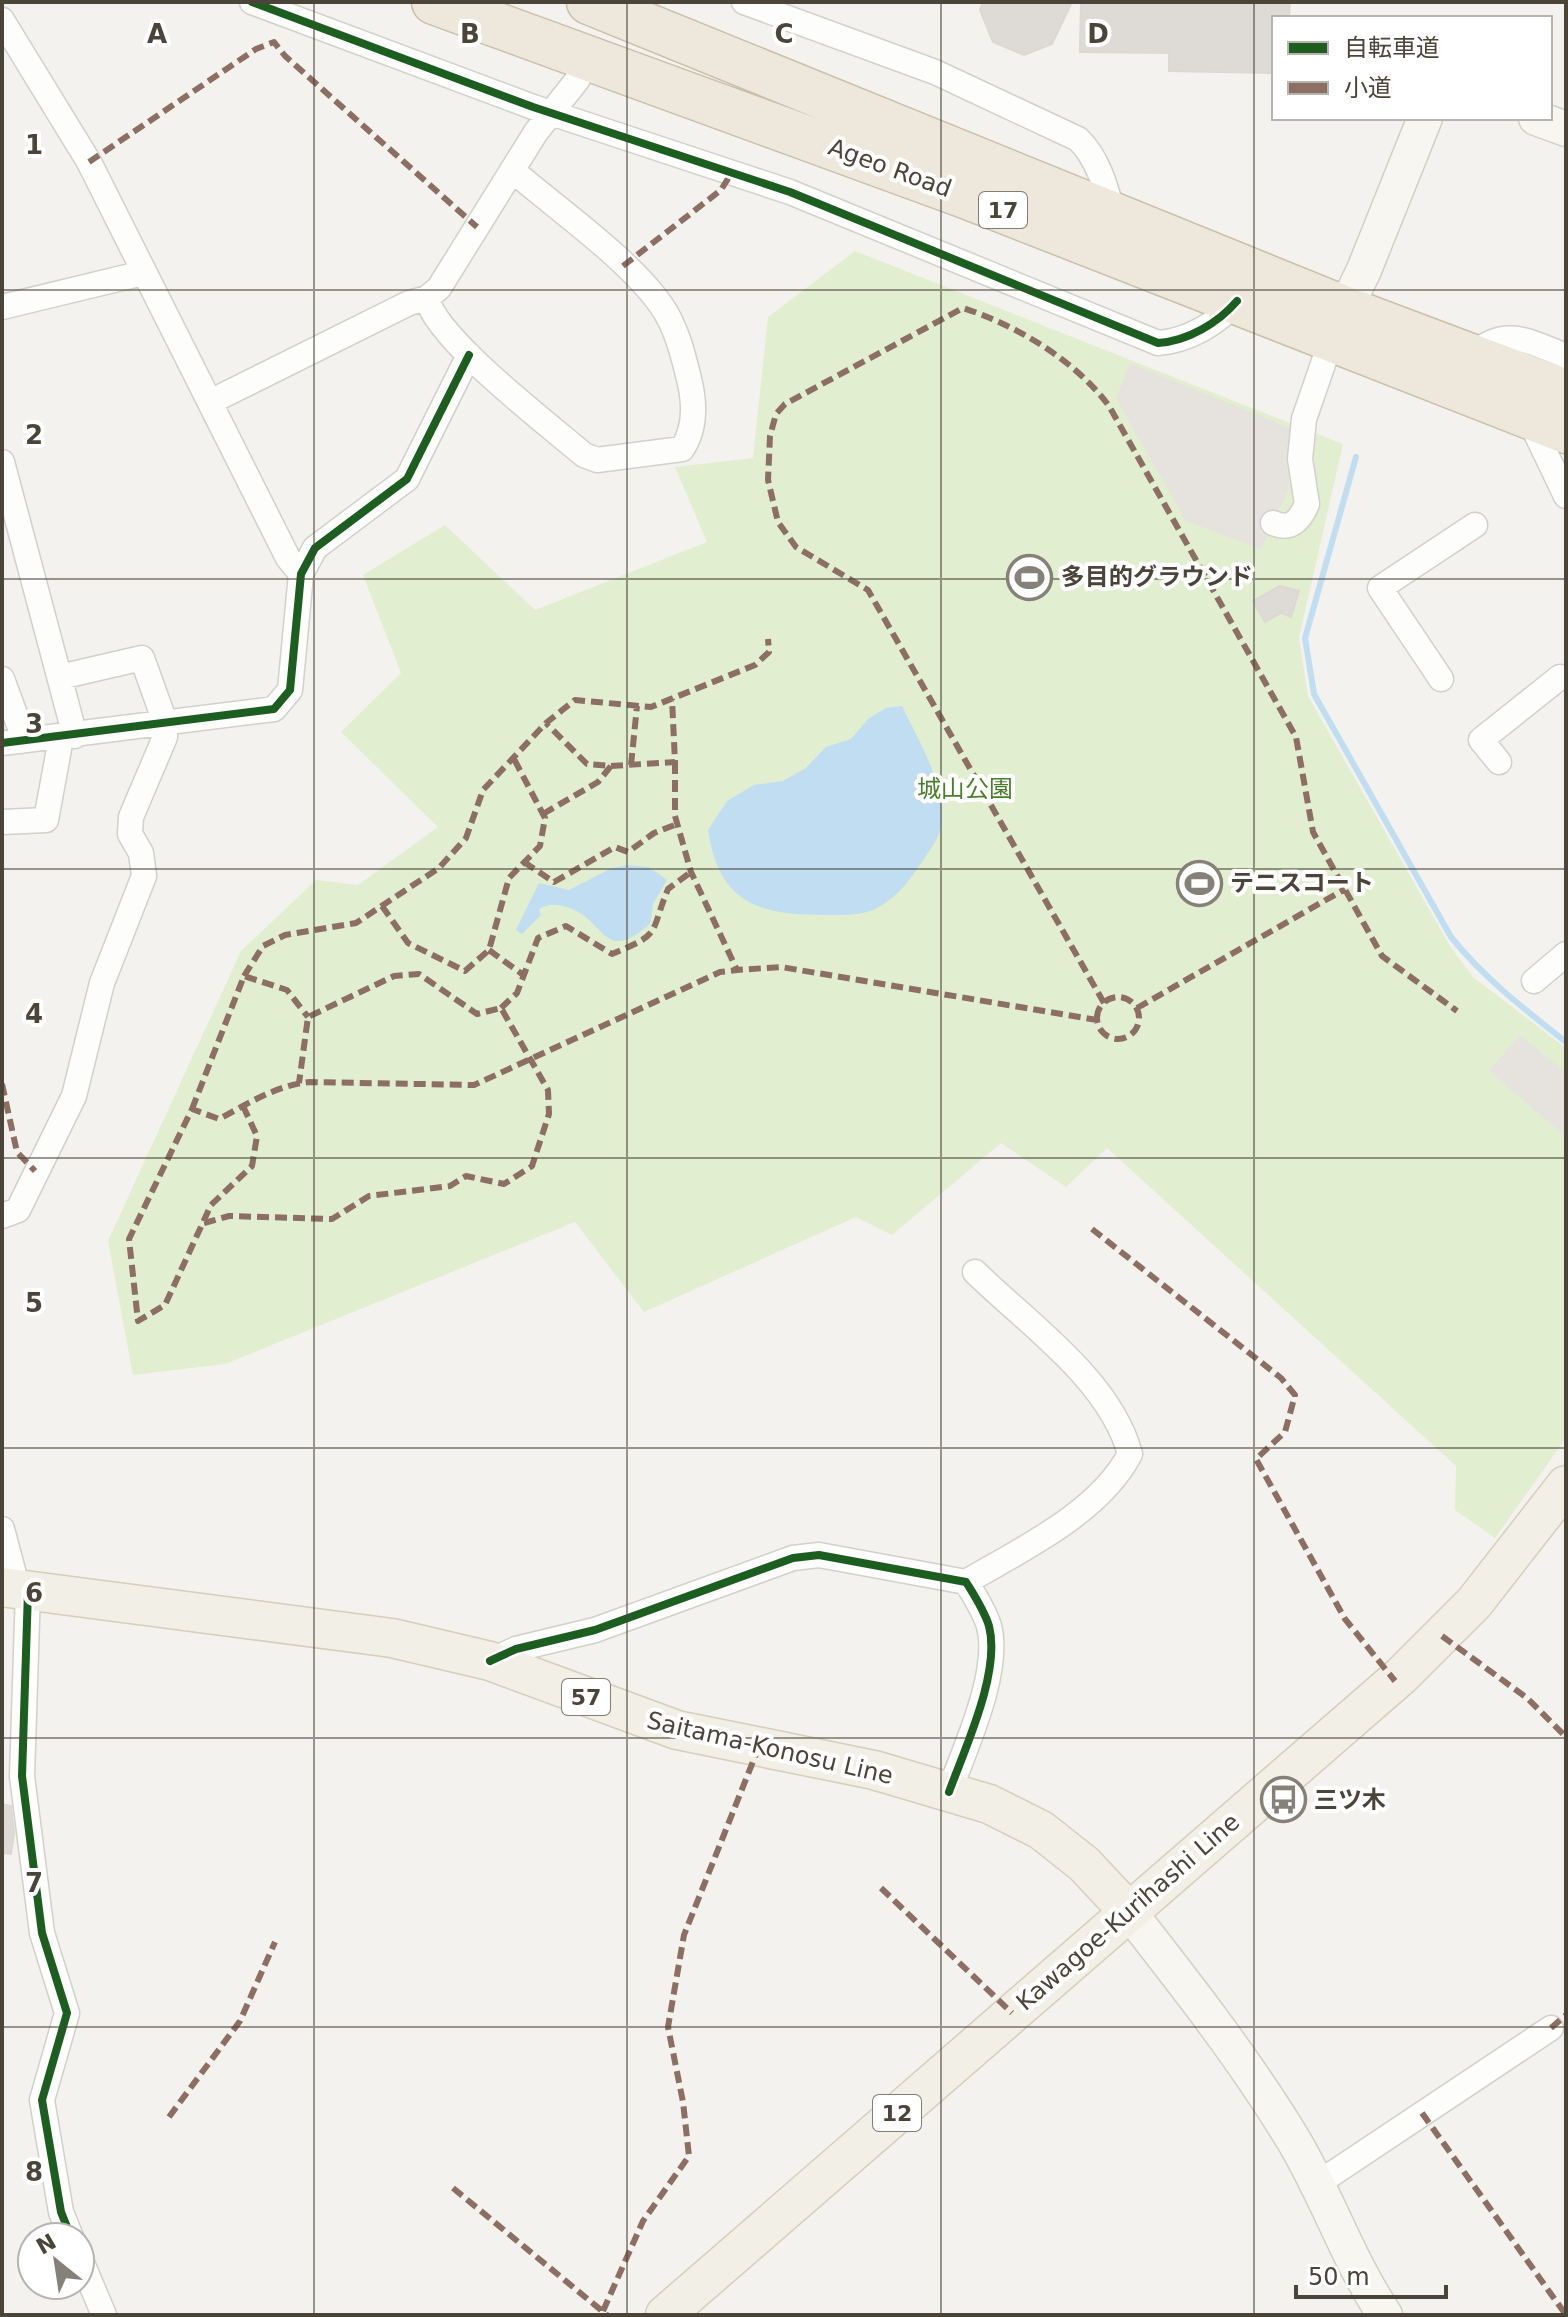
<svg xmlns="http://www.w3.org/2000/svg" width="1568" height="2317" viewBox="0 0 1568 2317" font-family="'DejaVu Sans','Noto Sans JP',sans-serif">
	<rect width="100%" height="100%" fill="#f4f2ee"/>
	<path fill="#e1eecf" d="M 855,251 L 1343,444 L 1299,638 L 1308,696 L 1450,946 L 1473,977 L 1566,1048 L 1566,1438 L 1495,1538 L 1455,1510 L 1456,1466 L 1107,1148 L 1066,1187 L 1001,1143 L 892,1235 L 856,1217 L 644,1312 L 575,1222 L 225,1364 L 133,1375 L 108,1241 L 241,951 L 316,880 L 358,885 L 438,827 L 341,732 L 401,673 L 363,575 L 445,525 L 535,610 L 707,542 L 675,467 L 753,458 L 768,317 Z"/>
	<path fill="#e6e3df" d="M 1130,363 L 1290,428 L 1286,458 L 1289,488 L 1261,549 L 1186,521 L 1116,398 Z
		M 1520,1035 L 1566,1073 L 1566,1137 L 1489,1071 Z"/>
	<path fill="#c0ddf1" d="M 902,706 C 919,741 940,775 942,815 C 944,832 933,845 924,859 C 911,878 900,895 879,907 C 865,916 841,915 825,915 C 758,915 719,903 708,830 L 727,801 L 754,785 L 783,781 L 806,768 L 826,747 L 851,739 L 868,719 L 886,708 Z
		M 627,865 L 649,867 L 667,880 L 653,904 L 650,924 C 600,967 607,916 563,906 C 554,904 548,904 539,909 L 541,915 L 522,934 L 516,930 L 539,883 L 569,890 L 610,869 Z"/>
	<g fill="none" stroke-linecap="round" stroke-linejoin="round">
		<path stroke="#c0ddf1" stroke-width="6" d="M 1356,457 L 1305,638 L 1314,694 L 1451,937 C 1484,978 1524,1009 1566,1042"/>
	</g>
	<path fill="#dedbd6" stroke="#dcd9d4" stroke-width="2" d="M 983,2 L 1072,2 L 1052,44 L 1024,55 L 993,42 L 980,10 Z
		M 1081,2 L 1290,2 L 1289,18 L 1274,18 L 1274,73 L 1169,71 L 1169,53 L 1080,52 Z
		M 1280,586 L 1299,591 L 1291,617 L 1281,613 L 1265,622 L 1253,601 Z
		M 2,1804 L 11,1806 L 14,1834 L 11,1854 L 2,1853 Z"/>
	<g fill="none" stroke-linecap="round" stroke-linejoin="round">
		<defs>
			<path id="street" d="M 252,2 L 533,107 L 790,192 L 1158,343 C 1188,341 1218,323 1237,301
				M 744,2 L 935,72 L 1078,139 C 1097,157 1106,186 1112,211
				M 2,20 L 89,162 L 288,558 L 301,574
				M 427,298 C 435,338 549,425 584,455 L 597,460 L 682,449 C 696,428 695,403 689,379 C 683,354 676,326 661,305 C 628,258 557,209 512,170
				M 2,307 L 143,273
				M 1472,356 C 1504,325 1530,342 1566,356
				M 210,402 L 409,303 L 427,298 L 439,288 L 536,132 L 578,79
				M 1528,417 L 1566,496
				M 2,462 L 75,736
				M 1273,523 C 1291,531 1300,520 1307,504 L 1300,459 L 1304,419 L 1332,338
				M 2,679 L 22,733 L 21,741
				M 1441,679 L 1380,588 L 1475,525
				M 2,743 L 274,709 L 290,690 L 301,574 L 315,548 L 407,479 L 469,355
				M 1499,762 L 1481,740 L 1560,677
				M 2,822 L 46,820 L 61,738
				M 1534,981 L 1566,954
				M 2,1216 L 18,1210 L 74,1096 L 102,983 L 144,876 L 141,853 L 130,834 L 131,817 L 165,737 L 165,722 L 142,658 L 60,677
				M 2,1529 L 18,1589
				M 966,1582 C 1022,1549 1099,1513 1130,1454 C 1110,1380 1028,1324 975,1272
				M 28,1591 L 22,1776 L 42,1933 L 67,2013 L 42,2100 L 61,2212 L 71,2237
				M 490,1661 L 516,1649 L 595,1630 L 793,1558 L 819,1555 L 966,1582 C 974,1595 984,1610 989,1626 C 1001,1672 965,1748 949,1792
				M 1317,2184 L 1551,2028
				M 80,2258 L 104,2315"/>
			<path id="secondary" d="M 1536,118 L 1566,129
				M 1335,330 L 1364,270 L 1425,118
				M 1129,1912 C 1187,1986 1245,2060 1294,2141 C 1328,2198 1348,2260 1385,2315"/>
			<path id="primary" d="M 2,1587 L 392,1638 L 490,1661 L 677,1730 L 874,1770 L 989,1804 L 1041,1830 L 1084,1864 L 1129,1912
				M 665,2315 L 1401,1676 L 1474,1603 L 1566,1485"/>
			<path id="highway" d="M 434,2 L 968,197 L 1566,431
				M 589,2 L 1343,308 L 1566,392"/>
		</defs>
		<use href="#street" stroke="#d2d0cb" stroke-width="27"/>
		<use href="#secondary" stroke="#d3cfc5" stroke-width="37"/>
		<use href="#primary" stroke="#d6cebb" stroke-width="41"/>
		<use href="#highway" stroke="#ccbfa9" stroke-width="47"/>
		<use href="#street" stroke="#fdfdfc" stroke-width="24"/>
		<use href="#secondary" stroke="#f7f6f1" stroke-width="34"/>
		<use href="#primary" stroke="#f2efe6" stroke-width="38"/>
		<use href="#highway" stroke="#ede8db" stroke-width="44"/>
		<path stroke="#8d6e63" stroke-width="6" stroke-dasharray="12 6" stroke-linecap="butt" d="M 89,162 L 256,49 L 274,42 L 285,56 L 477,227
			M 623,266 L 721,190 L 732,172
			M 675,762 L 675,816 L 691,872 L 737,970
			M 631,765 L 637,706
			M 611,766 L 675,762 L 672,699
			M 543,814 L 598,782 L 611,766 L 587,764 L 546,723
			M 524,862 L 554,882 L 615,847 L 628,852 L 654,833 L 677,824
			M 382,906 L 408,943 L 465,971 L 489,950 L 509,878 L 540,846 L 545,818 L 513,757
			M 489,950 L 522,974
			M 244,976 L 263,946 L 285,935 L 356,923 L 439,868 L 466,838 L 483,790 L 546,723 L 575,700 L 651,707 L 755,665 L 769,652 L 768,639
			M1097 1018a21 21 0 1 1 42 0a21 21 0 1 1-42 0Z
			M 1104,1003 L 868,590 L 796,547 L 778,522 L 768,480 L 770,436 L 776,414 L 785,404 L 963,308 C 1016,325 1075,360 1109,406 L 1296,737 L 1313,832 L 1382,956 L 1457,1011
			M 501,1008 L 517,993 L 538,938 L 566,926 L 612,954 C 663,933 649,935 668,889 L 691,872
			M 1137,1008 L 1345,889
			M 2,1084 L 17,1152 L 35,1171
			M 243,1106 L 257,1136 L 252,1166 L 211,1205 L 165,1305 L 138,1321 L 129,1239 L 192,1109 L 219,1119 C 249,1103 277,1085 310,1082 L 474,1085 L 720,972 L 737,970 L 781,967 L 1097,1020
			M 192,1109 L 244,976 L 287,990 L 308,1017
			M 204,1223 L 229,1216 L 332,1219 L 369,1196 L 450,1186 L 466,1176 L 504,1184 L 532,1166 L 549,1114 L 548,1090 L 501,1008 L 477,1014 L 419,974 L 394,976 L 308,1017 L 299,1083
			M 1092,1229 L 1281,1378 L 1295,1395 L 1285,1432 L 1256,1459 L 1345,1619 L 1395,1681
			M 1442,1636 L 1527,1698 L 1566,1737
			M 881,1888 L 1012,2013
			M 1551,2028 L 1566,2015
			M 1422,2113 L 1566,2315
			M 169,2117 L 240,2021 L 275,1942
			M 453,2188 L 607,2315
			M 603,2311 L 643,2221 L 689,2156 L 683,2102 L 668,2027 L 684,1935 L 758,1749"/>
		<defs>
			<path id="cycleway" d="M 252,2 L 533,107 L 790,192 L 1158,343 C 1188,341 1218,323 1237,301
				M 2,743 L 274,709 L 290,690 L 301,574 L 315,548 L 407,479 L 469,355
				M 28,1591 L 22,1776 L 42,1933 L 67,2013 L 42,2100 L 61,2212 L 71,2237
				M 490,1661 L 516,1649 L 595,1630 L 793,1558 L 819,1555 L 966,1582 C 974,1595 984,1610 989,1626 C 1001,1672 965,1748 949,1792"/>
		</defs>
		<use href="#cycleway" stroke="#fff" stroke-width="13"/>
		<use href="#cycleway" stroke="#1b5e20" stroke-width="8"/>
	</g>
	<path fill="none" stroke="#4b4439" stroke-width="2" stroke-opacity="0.55" d="M 314,2 L 314,2315M 627,2 L 627,2315M 941,2 L 941,2315M 1254,2 L 1254,2315M 2,290 L 1566,290M 2,579 L 1566,579M 2,869 L 1566,869M 2,1158 L 1566,1158M 2,1448 L 1566,1448M 2,1738 L 1566,1738M 2,2027 L 1566,2027"/>
	<defs>
		<symbol id="stadium-ring" viewBox="-11 -11 22 22"><circle r="9.5" fill="#fff" stroke="#868178" stroke-width="1.5"/><path d="M0-5a6.5 5 0 1 0 0 10a6.5 5 0 1 0 0-10ZM-3.5-1.8h7v3.6h-7Z" fill="#868178"/></symbol>
		<symbol id="bus-ring" viewBox="-11 -11 22 22"><circle r="9.5" fill="#fff" stroke="#868178" stroke-width="1.5"/><path d="M-5-6H5V4H4V6H2V4H-2V6H-4V4H-5ZM-3.5-4V0h7V-4ZM-3.5 1.2v1.5H-2V1.2ZM2 1.2v1.5H3.5V1.2Z" fill="#868178"/></symbol>
	</defs>
	<g fill-rule="evenodd">
		<use href="#stadium-ring" x="1004" y="552" width="51" height="51"/>
		<use href="#stadium-ring" x="1174" y="858" width="51" height="51"/>
		<use href="#bus-ring" x="1258" y="1774" width="51" height="51"/>
	</g>
	<g text-anchor="middle" dominant-baseline="central" stroke-width="8" stroke-linejoin="round" paint-order="stroke">
		<g fill="#fff" stroke="#817c74" stroke-width="2">
			<rect x="979" y="192" width="48" height="36" rx="6"/>
			<rect x="562" y="1679" width="48" height="36" rx="6"/>
			<rect x="873" y="2095" width="48" height="36" rx="6"/>
		</g>
		<g font-size="22" font-weight="bold" fill="#4b4439">
			<text x="1003" y="210">17</text>
			<text x="586" y="1697">57</text>
			<text x="897" y="2113">12</text>
		</g>
		<g font-size="24" fill="#4b4439" stroke="#fff">
			<text transform="translate(890 168) rotate(20)">Ageo Road</text>
			<text transform="translate(770 1748) rotate(13)">Saitama-Konosu Line</text>
			<text transform="translate(1128 1912) rotate(-41)">Kawagoe-Kurihashi Line</text>
		</g>
		<g font-size="24" font-weight="bold" fill="#4b4439" stroke="#fff" text-anchor="start">
			<text x="1061" y="577">多目的グラウンド</text>
			<text x="1230" y="883">テニスコート</text>
			<text x="1314" y="1800">三ツ木</text>
		</g>
		<g font-size="24" fill="#4a7f2a" stroke="#fff">
			<text x="965" y="789">城山公園</text>
		</g>
	</g>
	<g font-size="26" text-anchor="middle" font-weight="bold" fill="#4b4439" stroke="#fff" stroke-width="8" stroke-linejoin="round" paint-order="stroke">
		<text x="157" y="43">A</text>
		<text x="470" y="43">B</text>
		<text x="784" y="43">C</text>
		<text x="1098" y="43">D</text>
		<text x="34" y="154">1</text>
		<text x="34" y="444">2</text>
		<text x="34" y="733">3</text>
		<text x="34" y="1023">4</text>
		<text x="34" y="1312">5</text>
		<text x="34" y="1602">6</text>
		<text x="34" y="1892">7</text>
		<text x="34" y="2181">8</text>
	</g>
	<rect width="1568" height="2317" fill="none" stroke="#4b4439" stroke-width="8"/>
	<rect x="1272" y="16" width="280" height="104" fill="#ffffff" stroke="#b7b4b0" stroke-width="2"/>
	<rect x="1288" y="42" width="40" height="12" fill="#1b5e20" stroke="#b7b4b0" stroke-width="2"/>
	<text x="1344" y="56" font-size="24" fill="#4b4439">自転車道</text>
	<rect x="1288" y="82" width="40" height="12" fill="#8d6e63" stroke="#b7b4b0" stroke-width="2"/>
	<text x="1344" y="96" font-size="24" fill="#4b4439">小道</text>
	<g transform="translate(56 2261) rotate(330)"><circle r="38" fill="#ffffff" stroke="#b7b4b0" stroke-width="2"/>
	<path d="M0-6L14 30L0 20L-14 30Z" fill="#868178"/>
	<text y="-12" font-size="22" font-weight="bold" text-anchor="middle" fill="#4b4439">N</text>
	</g>
	<path d="M1296 2285v12h150v-12" fill="none" stroke="#4b4439" stroke-width="4"/>
	<text x="1308" y="2285" font-size="24" fill="#4b4439" stroke="#ffffff" stroke-width="6" paint-order="stroke">50 m</text>
</svg>
